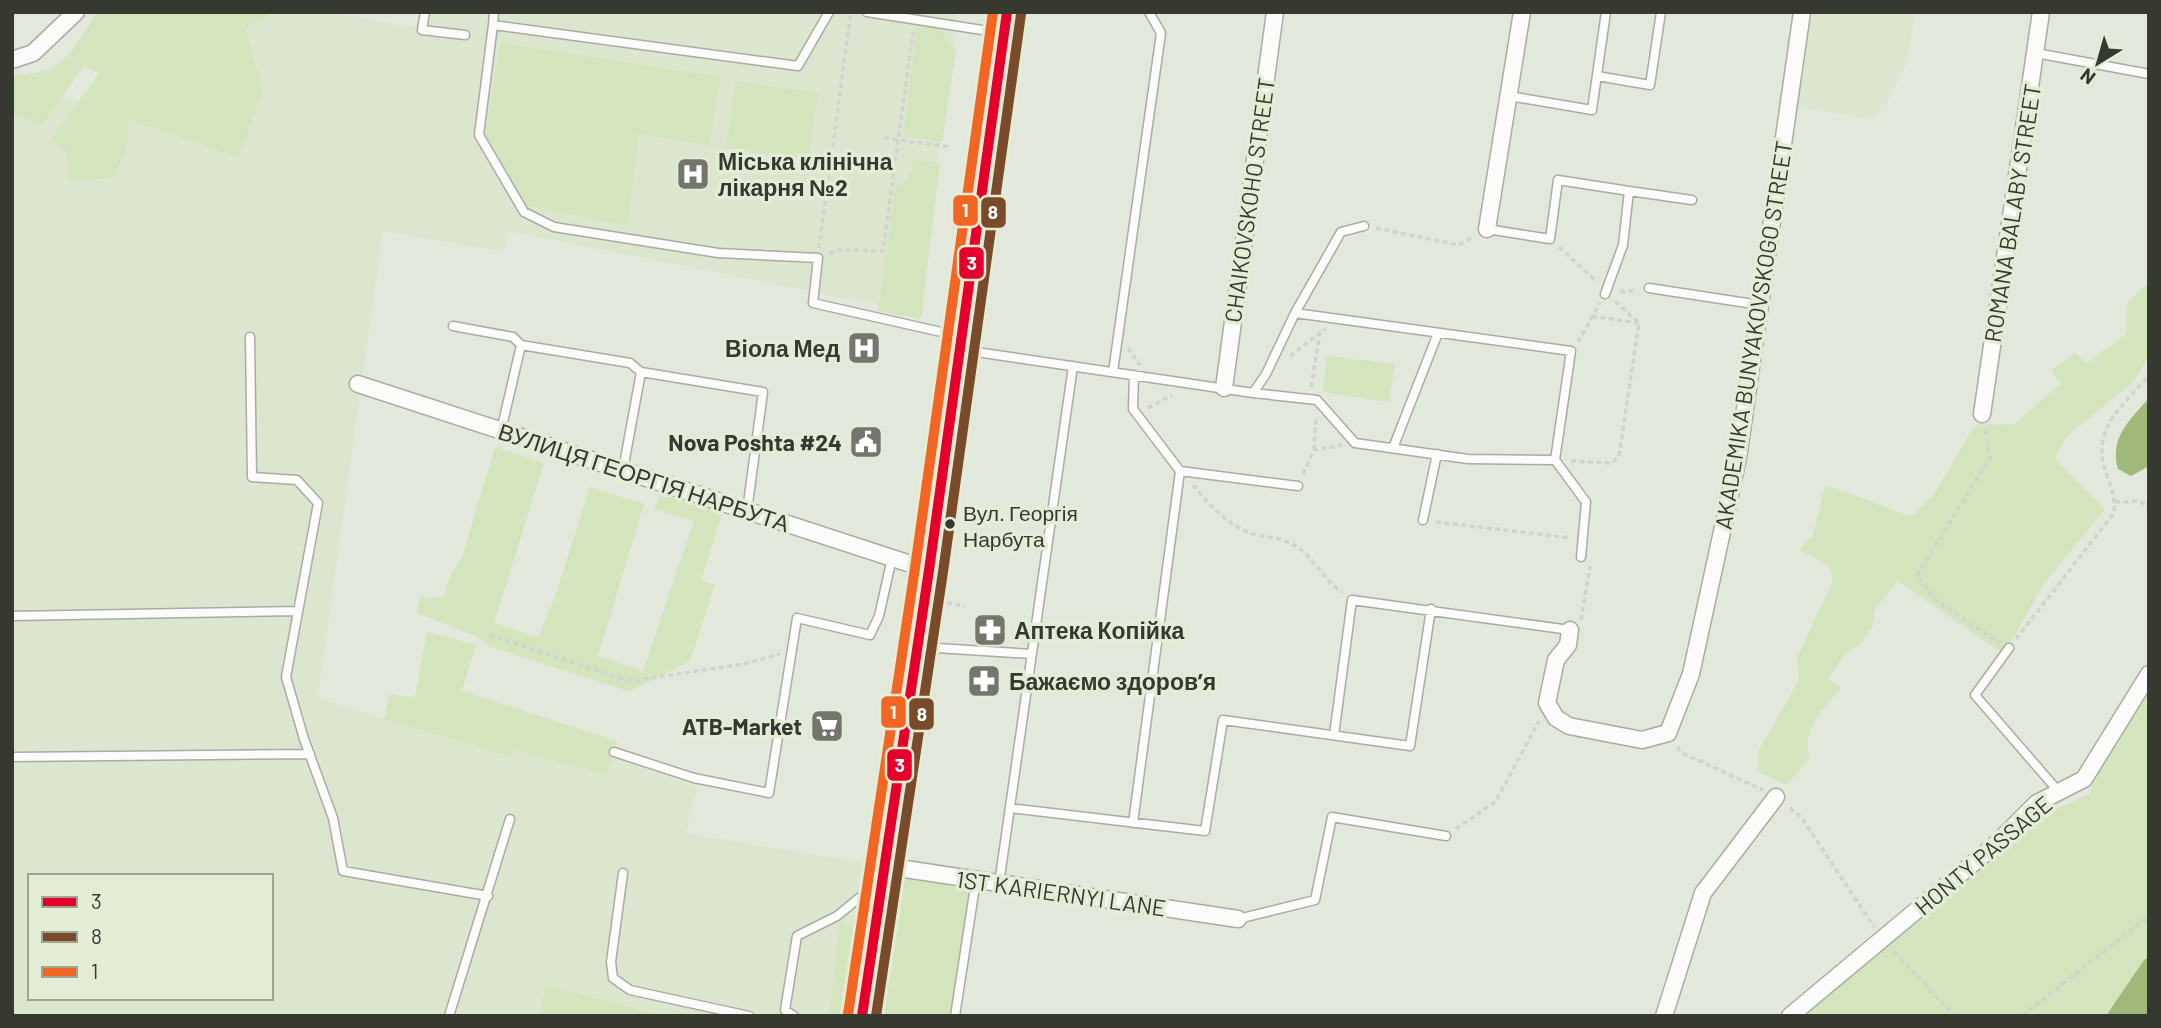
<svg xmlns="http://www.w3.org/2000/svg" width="2161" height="1028" viewBox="0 0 2161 1028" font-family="Barlow,sans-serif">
	<rect width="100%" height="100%" fill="#e2e8db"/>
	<path fill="#dce6cf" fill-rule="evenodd" d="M 276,12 L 332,12 L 415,28 L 419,12 L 959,12 L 915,312 L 509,231 L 504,252 L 383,231 L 318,698 L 512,757 L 524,729 L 697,786 L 686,833 L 866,863 L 845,1016 L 702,1016 L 664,1006 L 696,1016 L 12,1016 L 12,79 L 238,158 L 263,91 L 246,29 ZM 30,876 L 271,876 L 271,998 L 30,998 Z
		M 1808,12 L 1915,12 L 1908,60 L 1888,100 L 1872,116 L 1874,119 L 1792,106 Z"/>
	<path fill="#d4e4bc" d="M 98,12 L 276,12 L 246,29 L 263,91 L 238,158 L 129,120 L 126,150 L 113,178 L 69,181 L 66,151 L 51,140 L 99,73 L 84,66 L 42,125 L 12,113 L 12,75 C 66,74 70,52 98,12 Z
		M 917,25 L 939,28 L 956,51 L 942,142 L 903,136 Z
		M 501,43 L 720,77 L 709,145 L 638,134 L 628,226 L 526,205 L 486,135 Z
		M 736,81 L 818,93 L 808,159 L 726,148 Z
		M 915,160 L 940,163 L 921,319 L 878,311 L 896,184 L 904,185 Z
		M 2149,282 L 2149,356 L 2134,381 L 2066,437 L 2055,459 L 2105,509 L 2045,582 L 2004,654 L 1898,581 L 1875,609 L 1872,628 L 1860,645 L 1847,652 L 1828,678 L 1841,688 C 1824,709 1800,730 1810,758 L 1787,785 L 1759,772 L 1758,752 L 1799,680 L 1797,658 L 1833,581 L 1830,566 L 1799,550 L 1813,535 L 1825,486 C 1856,493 1881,508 1912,516 L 1934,494 L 1975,425 L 2015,424 L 2061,383 L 2051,371 L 2075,353 L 2087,363 L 2126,334 L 2127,303 Z
		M 1327,356 L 1395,364 L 1389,402 L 1323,392 Z
		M 495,447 L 544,463 L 494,623 L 538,637 L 555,597 L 590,487 L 644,504 L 598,656 L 643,671 L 694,521 L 654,509 L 661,493 L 723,512 L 701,580 L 715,585 L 690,661 L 629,691 L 490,647 L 475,636 L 417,613 L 420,597 L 443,598 L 450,576 L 462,557 Z
		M 427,632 L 476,645 L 462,691 L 617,741 L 606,775 L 515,750 L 512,757 L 384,719 L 390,694 L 415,697 Z
		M 2149,674 L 2149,957 L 2106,1016 L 1800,1016 L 2027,823 L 2091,793 L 2098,756 Z
		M 905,877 L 971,887 L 951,1016 L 884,1016 Z
		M 840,921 L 857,932 L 845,1016 L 829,1016 Z
		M 546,985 L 664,1016 L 539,1016 Z"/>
	<path fill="#a0b879" d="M 2149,398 L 2149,466 L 2131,476 L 2118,469 C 2109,438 2130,420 2149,398 Z
		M 2149,957 L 2149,1016 L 2106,1016 L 2144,960 Z"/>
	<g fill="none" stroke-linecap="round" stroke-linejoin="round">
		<defs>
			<path id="lane" d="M 425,12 L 422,30 L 465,35
				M 494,12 L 493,25 L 798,66 L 829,12
				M 867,12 L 1001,33
				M 493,25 L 479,135 L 524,212 L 554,227 L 718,253 L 818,258 L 813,303 L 959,336
				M 2036,53 L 2149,74
				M 1597,76 L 1650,85 L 1661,12
				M 1509,96 L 1592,110 L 1606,12
				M 1629,191 L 1692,200
				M 1487,229 L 1550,239 L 1558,180 L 1629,191 L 1623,245 L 1605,294
				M 1649,288 L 1760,305
				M 1295,313 L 1341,232 L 1364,226
				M 453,326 L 513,337 L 521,345 L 630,363 L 641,372 L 763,392 L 747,511
				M 250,337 L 252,477 L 297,480 L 318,503 L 286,677 L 304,739 L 333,818 L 343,871 L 488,896
				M 963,350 L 1253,393 L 1266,374 L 1295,313 L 1571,351 L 1555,460 L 1586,502 L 1581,557
				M 1113,372 L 1161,33 L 1149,12
				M 1134,375 L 1133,409 L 1180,471 L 1298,486
				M 1253,393 L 1317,400 L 1355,443 L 1468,459 L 1555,460
				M 501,431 L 521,345
				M 1393,448 L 1438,333
				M 623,470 L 641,372
				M 1423,520 L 1437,454
				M 12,616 L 298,611
				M 921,647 L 1032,654
				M 2009,648 L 1975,695 L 2059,792
				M 1334,735 L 1352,600 L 1570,630
				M 614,752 L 694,778 L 769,793 L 797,618 L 870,635 L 879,616 L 892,558
				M 12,757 L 310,754
				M 1010,808 L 1205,831 L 1223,720 L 1410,746 L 1431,609
				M 1133,823 L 1180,471
				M 623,873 L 611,962 L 613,978 L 630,990 L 749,1016
				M 999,884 L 1073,366
				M 1238,919 L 1315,900 L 1332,817 L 1446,836
				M 449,1016 L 510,819
				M 794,1016 L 785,1010 L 797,936 L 837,916 L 876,884
				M 955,1016 L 976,880"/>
			<path id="street" d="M 12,60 L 33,53 L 76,12
				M 1487,229 L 1522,12
				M 358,384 L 929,570
				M 1224,388 L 1275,12
				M 1982,414 L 2041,12
				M 1570,630 L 1568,645 L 1556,660 L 1547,703 L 1556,718 L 1569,726 L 1642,740 L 1668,733 L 1691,674 L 1738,458 L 1802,12
				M 885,866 L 1238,919
				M 1664,1016 L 1703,893 L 1776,797
				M 1790,1016 L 1996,844 L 2037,803 L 2084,779 L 2149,674"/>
			<path id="primary" d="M 862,1016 L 929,570 L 1007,12"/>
		</defs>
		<use href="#lane" stroke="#a8aca2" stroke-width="11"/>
		<use href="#street" stroke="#a8aca2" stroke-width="19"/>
		<use href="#primary" stroke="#aeb6a0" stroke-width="30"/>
		<path stroke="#d1d3cf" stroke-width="3.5" stroke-dasharray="5 3.5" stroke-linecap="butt" d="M 884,138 L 950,147
			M 1376,228 L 1459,245 L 1473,237
			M 1559,247 L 1597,282
			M 819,248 L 851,12
			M 829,253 L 839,250 L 883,251 L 913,32
			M 1620,292 L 1637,290
			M 1592,316 L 1638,323
			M 1578,342 L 1600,303
			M 1128,348 L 1140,365
			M 1290,356 L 1325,329
			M 1311,387 L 1320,333
			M 1148,408 L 1172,395
			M 1985,430 L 1990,458 L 1917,575 L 1935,600 L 2000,643
			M 1314,450 L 1316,417
			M 1571,461 L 1612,463 L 1619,456 L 1639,323 L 1614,300
			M 1303,474 L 1314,450 L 1342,445
			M 1193,485 C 1209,504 1228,526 1253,534 C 1265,537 1279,538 1290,543 C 1312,553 1322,579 1342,592
			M 2115,502 L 2140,501 L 2149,508
			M 1436,522 L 1571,538
			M 947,603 L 965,606
			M 1581,620 L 1590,566
			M 489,635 L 631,681 L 744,664 L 780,654
			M 2016,639 L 2114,513 C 2116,498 2110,485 2105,470 C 2092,428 2122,406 2149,376
			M 1677,747 L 1682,753 L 1763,790
			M 1790,808 L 1801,817 L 1874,927
			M 1456,829 L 1496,801 L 1539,721
			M 1894,952 L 1955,1016
			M 2022,1016 L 2149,916"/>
		<use href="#lane" stroke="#fbfcfa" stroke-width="8"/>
		<use href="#street" stroke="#fbfcfa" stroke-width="16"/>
		<use href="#primary" stroke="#eaeee4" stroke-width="26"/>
		<defs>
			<path id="bus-1" d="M 862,1016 L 929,570 L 1007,12"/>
			<path id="bus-2" d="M 876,1016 L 943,572 L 1021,14"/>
			<path id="bus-3" d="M 848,1014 L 915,568 L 993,12"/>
		</defs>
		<use href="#bus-1" stroke="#e3edd6" stroke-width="16"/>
		<use href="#bus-2" stroke="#e3edd6" stroke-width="16"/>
		<use href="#bus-3" stroke="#e3edd6" stroke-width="16"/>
		<use href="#bus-1" stroke="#e4002b" stroke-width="10"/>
		<use href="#bus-2" stroke="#7a4b2a" stroke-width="10"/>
		<use href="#bus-3" stroke="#f26522" stroke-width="10"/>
	</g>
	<defs>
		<symbol id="hospital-square" viewBox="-11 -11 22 22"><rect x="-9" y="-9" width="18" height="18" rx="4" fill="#72766c" stroke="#e3edd6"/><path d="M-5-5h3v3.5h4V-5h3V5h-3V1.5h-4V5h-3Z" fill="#fff"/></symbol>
		<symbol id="civic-square" viewBox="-11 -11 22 22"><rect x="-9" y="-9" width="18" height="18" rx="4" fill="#72766c" stroke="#e3edd6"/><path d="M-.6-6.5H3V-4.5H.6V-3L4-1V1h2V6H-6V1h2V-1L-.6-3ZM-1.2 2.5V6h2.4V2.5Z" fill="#fff"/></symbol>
		<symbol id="pharmacy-square" viewBox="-11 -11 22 22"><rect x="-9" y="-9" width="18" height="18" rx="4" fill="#72766c" stroke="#e3edd6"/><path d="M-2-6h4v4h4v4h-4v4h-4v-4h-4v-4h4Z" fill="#fff"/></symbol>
		<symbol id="supermarket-square" viewBox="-11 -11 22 22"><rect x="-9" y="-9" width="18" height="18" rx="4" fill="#72766c" stroke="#e3edd6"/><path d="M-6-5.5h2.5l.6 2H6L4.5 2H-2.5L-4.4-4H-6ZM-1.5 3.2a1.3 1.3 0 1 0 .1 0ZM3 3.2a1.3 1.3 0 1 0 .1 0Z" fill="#fff"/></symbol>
	</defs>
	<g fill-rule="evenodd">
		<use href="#hospital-square" x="674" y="155" width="38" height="38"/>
		<use href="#hospital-square" x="845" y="329" width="38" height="38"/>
		<use href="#civic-square" x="847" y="423" width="38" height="38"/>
		<use href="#pharmacy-square" x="971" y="611" width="38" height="38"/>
		<use href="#pharmacy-square" x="965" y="662" width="38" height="38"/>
		<use href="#supermarket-square" x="808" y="707" width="38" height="38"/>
	</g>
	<circle fill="#353930" stroke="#e3edd6" stroke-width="2.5" cx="950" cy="524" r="6"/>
	<g text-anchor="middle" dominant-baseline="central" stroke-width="7" stroke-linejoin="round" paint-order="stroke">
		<g font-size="21" fill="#353930" stroke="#e3edd6" text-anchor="start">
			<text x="963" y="512">Вул. Георгія<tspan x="963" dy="26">Нарбута</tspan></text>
		</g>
		<g font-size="23" font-weight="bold" fill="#353930" stroke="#e3edd6" text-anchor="start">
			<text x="718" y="161">Міська клінічна<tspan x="718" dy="26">лікарня №2</tspan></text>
			<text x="840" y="348" text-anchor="end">Віола Мед</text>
			<text x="842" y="442" text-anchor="end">Nova Poshta #24</text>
			<text x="1014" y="630">Аптека Копійка</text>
			<text x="1009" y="681">Бажаємо здоров’я</text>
			<text x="802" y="726" text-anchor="end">ATB-Market</text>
		</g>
		<g font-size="23" fill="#353930" stroke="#e3edd6">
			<text transform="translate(1249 200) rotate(-82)">CHAIKOVSKOHO STREET</text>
			<text transform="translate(2012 213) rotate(-81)">ROMANA BALABY STREET</text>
			<text transform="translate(1753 335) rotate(-81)">AKADEMIKA BUNYAKOVSKOGO STREET</text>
			<text transform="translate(644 477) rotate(18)">ВУЛИЦЯ ГЕОРГІЯ НАРБУТА</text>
			<text transform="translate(1983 855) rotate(-40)">HONTY PASSAGE</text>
			<text transform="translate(1061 893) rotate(8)">1ST KARIERNYI LANE</text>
		</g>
	</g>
	<g stroke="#e3edd6" stroke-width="2.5">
		<rect x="952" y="194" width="27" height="33" rx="7" fill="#f26522"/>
		<rect x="980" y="196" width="27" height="33" rx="7" fill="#7a4b2a"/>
		<rect x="958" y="246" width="27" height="34" rx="7" fill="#e4002b"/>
		<rect x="880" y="695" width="27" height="34" rx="7" fill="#f26522"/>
		<rect x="908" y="697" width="27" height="34" rx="7" fill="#7a4b2a"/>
		<rect x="886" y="748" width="27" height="34" rx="7" fill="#e4002b"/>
	</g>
	<g font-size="19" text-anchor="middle" font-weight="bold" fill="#fff">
		<text x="965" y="217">1</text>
		<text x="993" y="219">8</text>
		<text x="972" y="270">3</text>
		<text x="893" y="719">1</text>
		<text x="922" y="721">8</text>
		<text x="900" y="772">3</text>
	</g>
	<rect width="2161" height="1028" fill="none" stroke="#353930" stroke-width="28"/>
	<rect x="28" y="874" width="245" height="126" fill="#e3edd6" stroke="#9da594" stroke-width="2"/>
	<rect x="42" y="897" width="35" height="10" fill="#e4002b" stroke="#9da594" stroke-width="2"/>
	<text x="91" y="909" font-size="21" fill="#353930">3</text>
	<rect x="42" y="932" width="35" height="10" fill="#7a4b2a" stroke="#9da594" stroke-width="2"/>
	<text x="91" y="944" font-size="21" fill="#353930">8</text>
	<rect x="42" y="967" width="35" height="10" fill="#f26522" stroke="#9da594" stroke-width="2"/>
	<text x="91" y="979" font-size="21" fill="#353930">1</text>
	<g transform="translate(2098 63) rotate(217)" stroke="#e3edd6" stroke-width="5" paint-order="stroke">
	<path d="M0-5L12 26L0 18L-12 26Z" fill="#353930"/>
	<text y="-10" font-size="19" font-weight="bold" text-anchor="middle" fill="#353930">N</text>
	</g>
</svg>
